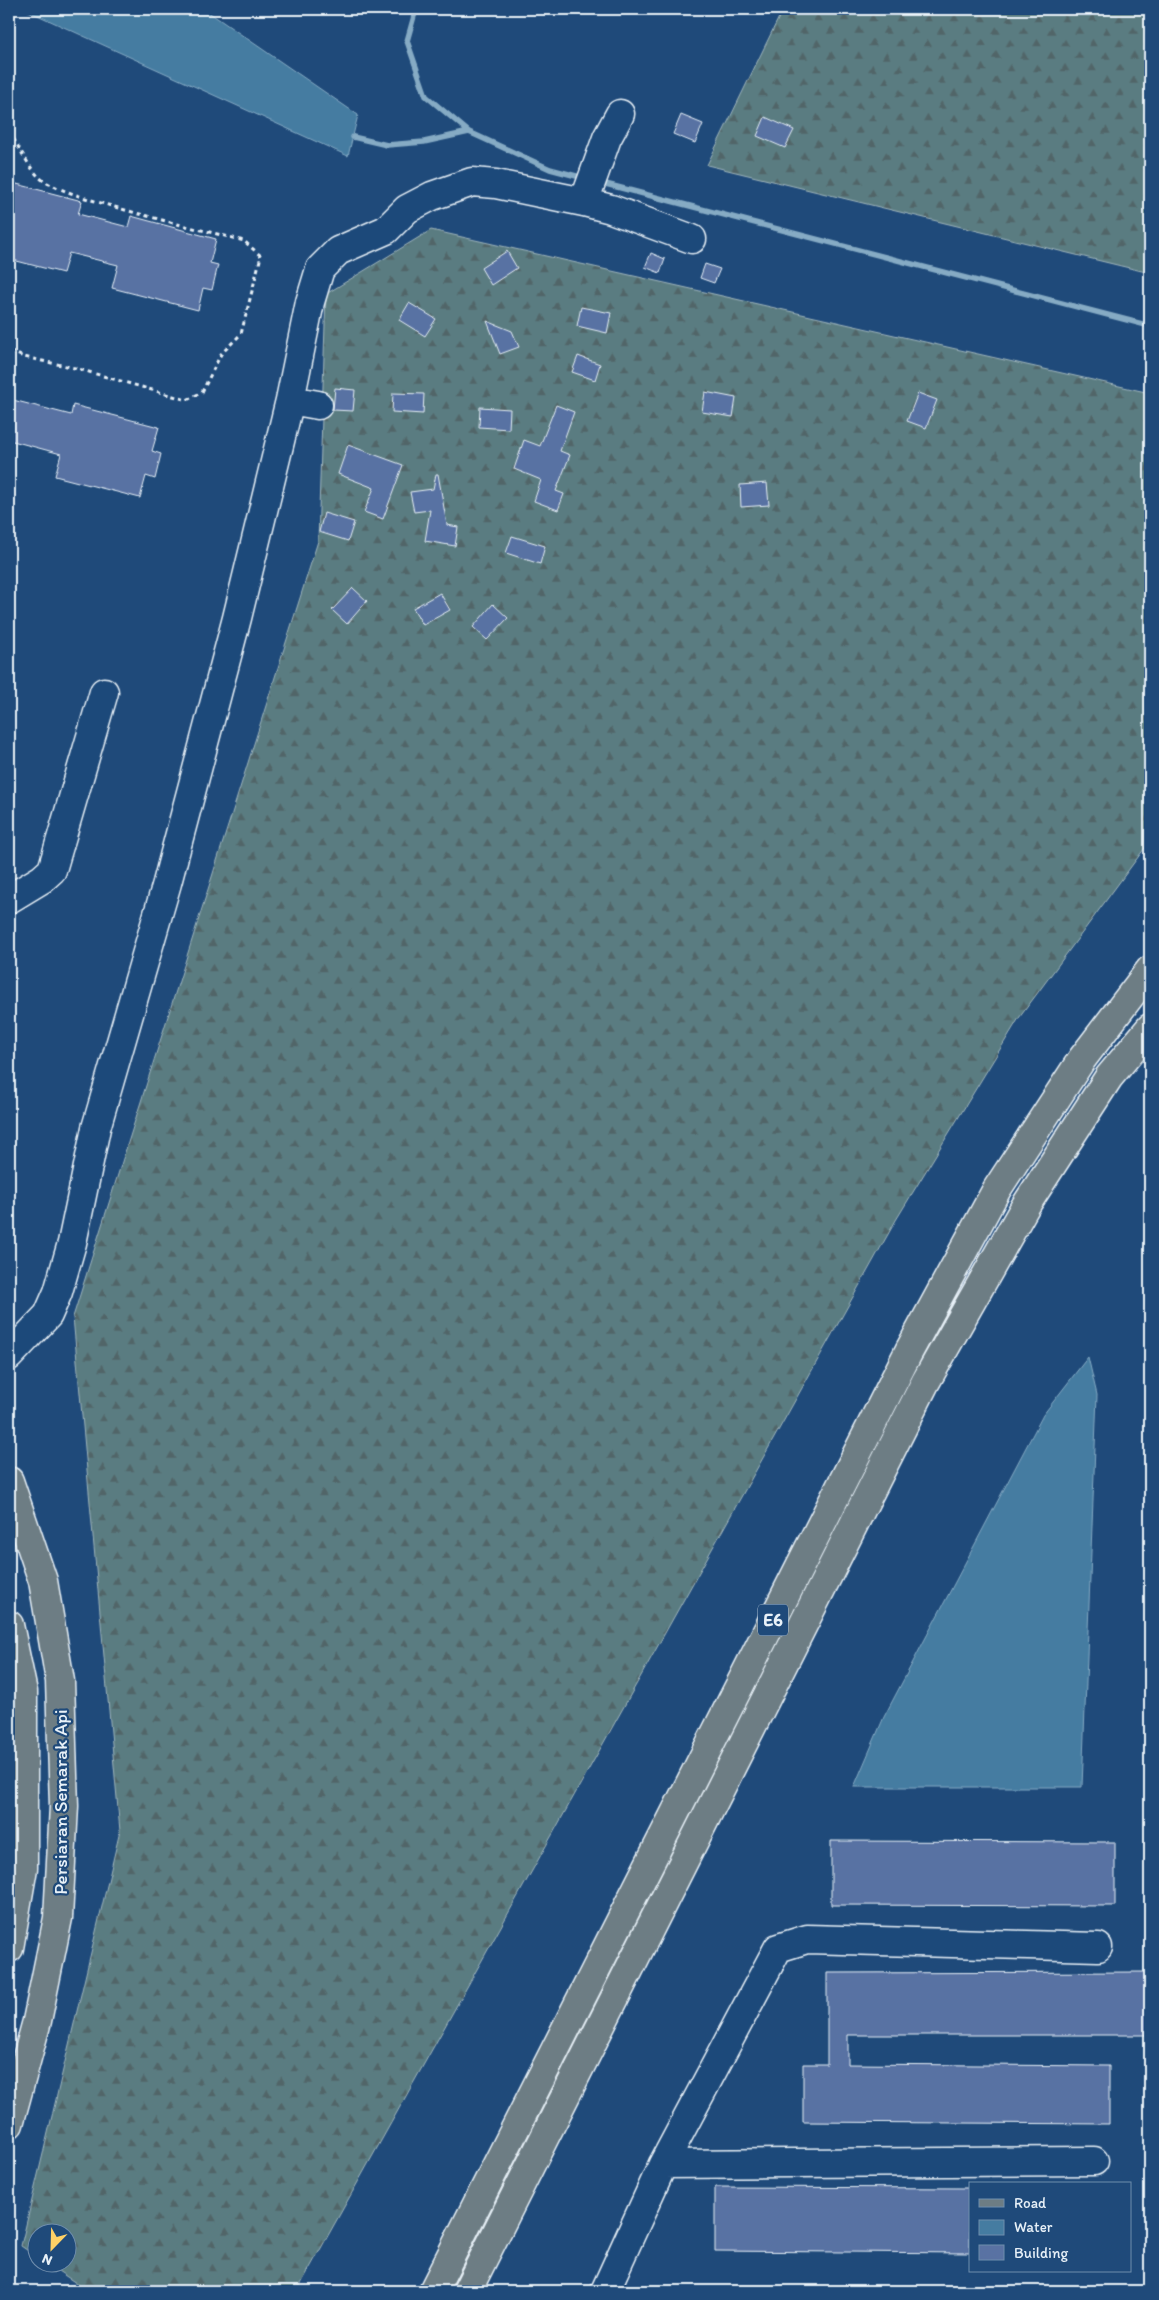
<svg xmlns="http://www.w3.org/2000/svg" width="1159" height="2300" viewBox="0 0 1159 2300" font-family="Itim,sans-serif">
	<defs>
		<pattern id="forest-firs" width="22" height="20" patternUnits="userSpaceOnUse" patternTransform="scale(1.25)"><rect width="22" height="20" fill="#5a7c81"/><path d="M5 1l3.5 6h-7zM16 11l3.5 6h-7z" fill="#516568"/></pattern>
	</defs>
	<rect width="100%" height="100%" fill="#1f4a7a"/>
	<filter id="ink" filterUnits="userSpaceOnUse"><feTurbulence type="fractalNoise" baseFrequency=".02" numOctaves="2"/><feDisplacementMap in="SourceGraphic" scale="10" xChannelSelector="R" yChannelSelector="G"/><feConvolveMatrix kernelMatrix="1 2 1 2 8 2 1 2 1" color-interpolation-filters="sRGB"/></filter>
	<g filter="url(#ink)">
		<path fill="url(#forest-firs)" stroke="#a1b6bc" d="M 783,9 L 1150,9 L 1150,273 L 707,165 Z
			M 431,230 L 1150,393 L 1150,841 L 1019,1018 L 896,1220 L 297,2291 L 88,2291 L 46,2263 L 68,2262 L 68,2232 L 38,2232 L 37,2257 L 21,2246 L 120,1831 L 73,1317 L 318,541 L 326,294 Z"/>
		<path fill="#457ca1" stroke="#86abc4" d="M 24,9 L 204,9 L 358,115 L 348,156 Z
			M 1088,1357 L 1097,1395 L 1082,1787 L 854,1787 L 884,1717 L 1043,1415 Z"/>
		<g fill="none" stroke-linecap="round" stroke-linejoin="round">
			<path stroke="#86abc4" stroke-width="5.5" d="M 416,9 L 407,41 L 426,96 L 469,132
				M 353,137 L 387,145 L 424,142 L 469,132 L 550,169 L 584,178
				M 598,182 L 1150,326"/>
		</g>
		<path fill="#5972a3" stroke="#e8f1f8" d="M 681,115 L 703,124 L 695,143 L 673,134 Z
			M 765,117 L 794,130 L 785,148 L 757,136 Z
			M 9,182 L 82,201 L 78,214 L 128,227 L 131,216 L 216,239 L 210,263 L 218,265 L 212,290 L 203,288 L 198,310 L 112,288 L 118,265 L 69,253 L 63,273 L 9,259 Z
			M 507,251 L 517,268 L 491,285 L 481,268 Z
			M 651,253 L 665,259 L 660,273 L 645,267 Z
			M 705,264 L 720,269 L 714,283 L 700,278 Z
			M 409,303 L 436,319 L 425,336 L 399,320 Z
			M 581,307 L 611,313 L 607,333 L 577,326 Z
			M 487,321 L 512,331 L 519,347 L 500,354 Z
			M 578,356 L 600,364 L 595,380 L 572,372 Z
			M 335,388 L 355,390 L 353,411 L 333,410 Z
			M 705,392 L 736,398 L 733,417 L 702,412 Z
			M 393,393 L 424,394 L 423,414 L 392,412 Z
			M 918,393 L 937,400 L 926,428 L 907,421 Z
			M 9,399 L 71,415 L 73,405 L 159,427 L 152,451 L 161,454 L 155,479 L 146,476 L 140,498 L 55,476 L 61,454 L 9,440 Z
			M 556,405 L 574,412 L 560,451 L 570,455 L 556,491 L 564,494 L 558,510 L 534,501 L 541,480 L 514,469 L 524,440 L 540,446 Z
			M 480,407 L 510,409 L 509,429 L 479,427 Z
			M 348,445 L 403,465 L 383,519 L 364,512 L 374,488 L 338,474 Z
			M 436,474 L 438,474 L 447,525 L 458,527 L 455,546 L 425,541 L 430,510 L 414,512 L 410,492 L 433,489 Z
			M 767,483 L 769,505 L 741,507 L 740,485 Z
			M 324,513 L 354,522 L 348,541 L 319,532 Z
			M 512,536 L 545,546 L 540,564 L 506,553 Z
			M 353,588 L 367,601 L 347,624 L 332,610 Z
			M 440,593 L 450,610 L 423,625 L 413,608 Z
			M 493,604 L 508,618 L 487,640 L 473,627 Z
			M 831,1841 L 1115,1842 L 1115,1906 L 831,1905 Z
			M 1150,1972 L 1150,2035 L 848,2035 L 848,2064 L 1109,2066 L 1109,2124 L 803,2122 L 803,2064 L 827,2064 L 827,1973 Z
			M 715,2187 L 970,2188 L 970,2253 L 715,2251 Z"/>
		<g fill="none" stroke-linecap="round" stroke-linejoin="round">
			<defs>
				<path id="minor" d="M 584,202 L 607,138 L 620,114
					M 290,400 L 318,405
					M 9,899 L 42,879 L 52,870 L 104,692
					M 9,1356 L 48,1315 L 58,1292 L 72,1243 L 96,1128 L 167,883 L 237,618 L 290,400 L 310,302 L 320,269 L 338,251 L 386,230 L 407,209 L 432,196 L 472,182 L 496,184 L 584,202 L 611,209 L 692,239
					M 663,2164 L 1094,2161
					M 605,2291 L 663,2164 L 778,1948 L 807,1939 L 1098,1947"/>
				<path id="major" d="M 9,1481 L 43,1581 L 60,1681 L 64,1806 L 58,1918 L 37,2021 L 9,2124
					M 9,1625 L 23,1692 L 23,1868 L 9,1948"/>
				<path id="highway" d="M 433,2291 L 909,1351 L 997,1189 L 1082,1059 L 1150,970
					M 467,2291 L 925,1383 L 1026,1205 L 1109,1077 L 1150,1028"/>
			</defs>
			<use href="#minor" stroke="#e8f1f8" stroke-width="31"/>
			<use href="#major" stroke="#e8f1f8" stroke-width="31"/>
			<use href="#highway" stroke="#e8f1f8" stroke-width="31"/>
			<path stroke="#e8f1f8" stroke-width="3" stroke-dasharray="4 4" stroke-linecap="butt" d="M 9,132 C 19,146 27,165 39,177 C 57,197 209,231 244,241 L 261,256 L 241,334 L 221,354 L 202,392 L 187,400 L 75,368 L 24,357 L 9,351"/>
			<use href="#minor" stroke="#1f4a7a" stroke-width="28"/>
			<use href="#major" stroke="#6d7d84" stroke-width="28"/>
			<use href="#highway" stroke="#6d7d84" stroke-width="28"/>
		</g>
	</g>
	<g text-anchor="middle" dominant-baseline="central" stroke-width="4.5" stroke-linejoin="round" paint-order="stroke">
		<rect fill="#1f4a7a" stroke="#acbfd2" stroke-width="1" x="758" y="1604.5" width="30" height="31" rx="4"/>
		<g font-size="18" font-weight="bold" fill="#e8f1f8">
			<text x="773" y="1620">E6</text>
		</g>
		<g font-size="19" fill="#e8f1f8" stroke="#1f4a7a">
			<text transform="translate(60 1802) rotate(-90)">Persiaran Semarak Api</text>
		</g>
	</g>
	<rect width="1159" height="2300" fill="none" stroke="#1f4a7a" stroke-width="30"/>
	<rect x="15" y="15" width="1129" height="2270" fill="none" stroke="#e8f1f8" stroke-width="2" filter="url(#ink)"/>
	<rect x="969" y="2182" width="162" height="90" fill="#1f4a7a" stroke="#6f8dac"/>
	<rect x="979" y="2199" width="25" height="8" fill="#6d7d84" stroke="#6f8dac"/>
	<text x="1014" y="2208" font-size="15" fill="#e8f1f8">Road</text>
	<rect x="979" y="2220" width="25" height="15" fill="#457ca1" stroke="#6f8dac"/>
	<text x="1014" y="2232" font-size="15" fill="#e8f1f8">Water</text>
	<rect x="979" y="2245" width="25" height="15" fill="#5972a3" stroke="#6f8dac"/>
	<text x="1014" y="2258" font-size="15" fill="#e8f1f8">Building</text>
	<g transform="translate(52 2248) rotate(203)"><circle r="24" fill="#1f4a7a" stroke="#6f8dac"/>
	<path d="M0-4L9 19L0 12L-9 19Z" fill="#ffd166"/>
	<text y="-8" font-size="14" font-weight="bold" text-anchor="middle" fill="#e8f1f8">N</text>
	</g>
</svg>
